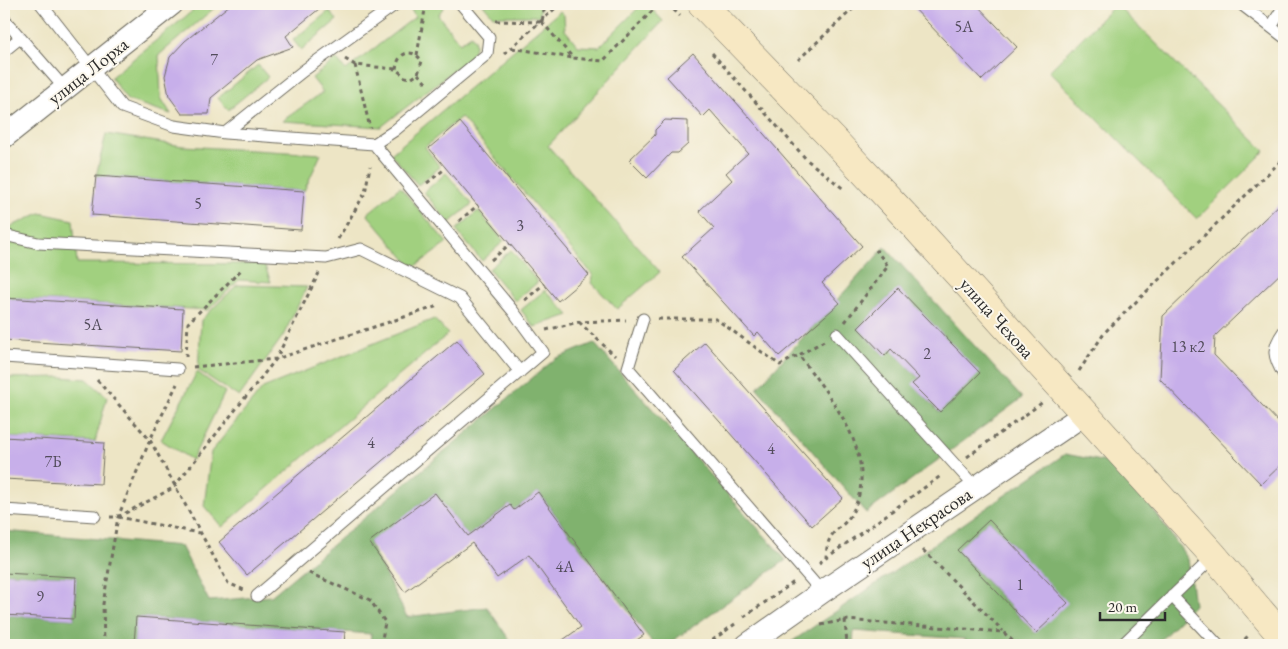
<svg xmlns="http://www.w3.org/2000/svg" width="1288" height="649" viewBox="0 0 1288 649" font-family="'EB Garamond',serif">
	<rect width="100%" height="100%" fill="#fbf7ec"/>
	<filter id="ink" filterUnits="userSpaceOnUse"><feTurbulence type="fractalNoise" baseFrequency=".02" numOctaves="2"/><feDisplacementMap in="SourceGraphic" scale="10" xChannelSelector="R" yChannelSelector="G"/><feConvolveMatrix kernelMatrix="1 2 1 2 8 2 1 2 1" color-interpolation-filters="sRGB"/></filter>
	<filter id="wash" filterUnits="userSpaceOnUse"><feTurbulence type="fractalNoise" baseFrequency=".0096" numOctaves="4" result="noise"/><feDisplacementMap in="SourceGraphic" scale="20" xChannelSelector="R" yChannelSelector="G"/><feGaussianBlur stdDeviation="1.12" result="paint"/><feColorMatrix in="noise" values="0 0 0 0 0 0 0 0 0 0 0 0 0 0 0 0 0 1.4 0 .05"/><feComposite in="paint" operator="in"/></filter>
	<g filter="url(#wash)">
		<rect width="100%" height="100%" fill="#ede5c5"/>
		<path fill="#a1d07f" stroke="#667e55" d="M 201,4 L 219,4 L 159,55 L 161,98 L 171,114 L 127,100 L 111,77 Z
			M 408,4 L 446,4 L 438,15 L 460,43 L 471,35 C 478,43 475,50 469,58 L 381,127 L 282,121 L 323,92 L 312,78 L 336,59 L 346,70 L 415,17 Z
			M 483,4 L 541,4 L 539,16 L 493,16 Z
			M 642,4 L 647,4 L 663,21 L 548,146 L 660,272 L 617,309 L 592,283 L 593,275 L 461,117 L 425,147 L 440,167 L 418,185 L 391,154 L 560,11 L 564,15 L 565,30 L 578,46 L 599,47 Z
			M 1116,4 L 1265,151 L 1197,219 L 1049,71 Z
			M 329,11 L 337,20 L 301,50 L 293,40 Z
			M 258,65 L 268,77 L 228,110 L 218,98 Z
			M 106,134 L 183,146 L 321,154 L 304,191 L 96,176 Z
			M 446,173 L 472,204 L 449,223 L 424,192 Z
			M 400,187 L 447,243 L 413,268 L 367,214 Z
			M 478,211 L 504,241 L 482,261 L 456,230 Z
			M 40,213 L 73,220 L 77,263 L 264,264 L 271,282 L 239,280 L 208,310 L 4,298 L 4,232 L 8,228 Z
			M 511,250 L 538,282 L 515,301 L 489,269 Z
			M 237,285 L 307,287 L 283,336 L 239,397 L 198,370 L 201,320 Z
			M 545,290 L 569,315 L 534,327 L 521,310 Z
			M 434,319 L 448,334 L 222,527 L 204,506 L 211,452 L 263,388 Z
			M 197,372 L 225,392 L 192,460 L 161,440 Z
			M 61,377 L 87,379 L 107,397 L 95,442 L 4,437 L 4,378 Z"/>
		<path fill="#80b26e" stroke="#566e4c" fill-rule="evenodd" d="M 885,247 L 1022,398 L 866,513 L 757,388 ZM 898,288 L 979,373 L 939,412 L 913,384 L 919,378 L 891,349 L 885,356 L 858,328 Z
			M 594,343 L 786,560 L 667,645 L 654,645 L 538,492 L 514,510 L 509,505 L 468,536 L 435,493 L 369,543 L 407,617 L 487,607 L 513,645 L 370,645 L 371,634 L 137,617 L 134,645 L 4,645 L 4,615 L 74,619 L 76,577 L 4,573 L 4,531 L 181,546 L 209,601 L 271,596 L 555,359 Z
			M 1065,454 L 1122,465 L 1188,559 L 1194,605 L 1156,645 L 1094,645 L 1079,638 L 1063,645 L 965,645 L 965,639 L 854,631 L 853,645 L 787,645 ZM 989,520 L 1067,603 L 1035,633 L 957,550 Z"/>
		<g id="blocks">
			<path fill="#c7afea" d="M 231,4 L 325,4 L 286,36 L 293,47 L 257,60 L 211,98 L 209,114 L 182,114 L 169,96 L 165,76 L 170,57 L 185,41 Z
				M 910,4 L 976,4 L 1017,47 L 982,80 Z
				M 693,53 L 862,246 L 822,283 L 840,303 L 779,356 L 758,332 L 754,336 L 682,257 L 714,228 L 699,211 L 732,180 L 726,173 L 748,153 L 710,110 L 703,117 L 667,77 Z
				M 665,120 L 688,121 L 688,144 L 678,153 L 671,153 L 647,178 L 629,160 L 655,135 L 655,130 Z
				M 460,122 L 589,275 L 558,301 L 429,148 Z
				M 96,176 L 304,191 L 301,230 L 92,215 Z
				M 1284,200 L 1284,270 L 1215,336 L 1214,355 L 1284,428 L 1284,462 L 1261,484 L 1160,379 L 1163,316 Z
				M 898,288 L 980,373 L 940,412 L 912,384 L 919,378 L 891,349 L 885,356 L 858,328 Z
				M 4,298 L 183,309 L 181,351 L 4,340 Z
				M 457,340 L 485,374 L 247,575 L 219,542 Z
				M 705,342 L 843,498 L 812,526 L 674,370 Z
				M 4,437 L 104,443 L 101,484 L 4,479 Z
				M 538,492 L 644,635 L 630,645 L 556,645 L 581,627 L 529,555 L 497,578 L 472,543 L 405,592 L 369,542 L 435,493 L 468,536 L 510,505 L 514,510 Z
				M 989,520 L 1068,603 L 1036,633 L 957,550 Z
				M 4,573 L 76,577 L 74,619 L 4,615 Z
				M 136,617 L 345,632 L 344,645 L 134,645 Z"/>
		</g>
	</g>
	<g filter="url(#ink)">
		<use href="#blocks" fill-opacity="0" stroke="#6f6c61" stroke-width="1"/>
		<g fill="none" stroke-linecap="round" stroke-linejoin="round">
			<defs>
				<path id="lane" d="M 41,4 L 122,107 L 174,126 L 225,133 L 303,71 L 396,4
					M 1241,4 L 1271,27
					M 1284,6 L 1271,27 L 1284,37
					M 4,19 L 66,90
					M 4,51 L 20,38
					M 225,133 L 374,144 L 394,131 L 487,54 L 489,37 L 461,4
					M 4,235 L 38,243 L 326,258 L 361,249 L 460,298 L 520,372
					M 643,319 L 628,368 L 822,592
					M 1284,331 C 1271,349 1273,357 1284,375
					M 837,334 L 976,488
					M 4,357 L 178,369
					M 4,510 L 95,516
					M 257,596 L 543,352 L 513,311 L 374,144
					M 1172,596 L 1218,645
					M 4,645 L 9,645
					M 1122,645 L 1214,556"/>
				<path id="street" d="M 4,137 L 172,4
					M 747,645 L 822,592 L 1086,413"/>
				<path id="secondary" d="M 702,4 L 832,138 L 909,220 L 1214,556 L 1284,639"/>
			</defs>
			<use href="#lane" stroke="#6f6c61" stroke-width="13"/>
			<use href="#street" stroke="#6f6c61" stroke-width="24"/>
			<use href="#secondary" stroke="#6f6c61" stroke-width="29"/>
			<path stroke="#6f6c61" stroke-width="3" stroke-dasharray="4 4" stroke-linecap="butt" d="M 668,4 L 680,16
				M 496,21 L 542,22 L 545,4
				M 542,22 L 573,58 L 603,61 L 659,4
				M 512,48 L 573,58
				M 712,53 L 807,160 L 845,190
				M 504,54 L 560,4
				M 417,55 L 426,4
				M 345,59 L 355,65 L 396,69 L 405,77 L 412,78 L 418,74 L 422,61 C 412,47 398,52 396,69
				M 798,60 L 858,4
				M 355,65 L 370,128
				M 418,74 L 426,83
				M 427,183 L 446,168
				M 459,221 L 478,205
				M 338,239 L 365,193 L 370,166
				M 491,260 L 510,244
				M 525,300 L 544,284
				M 658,319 L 716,319 L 780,365 L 799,355
				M 579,322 L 615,356
				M 845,322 L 888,266 L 876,250
				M 546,330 L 579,322 L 626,320
				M 824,341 L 799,355 C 830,398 881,455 853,511 C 842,533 827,526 826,558
				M 186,357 L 188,323 L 241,270
				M 193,367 L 276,359 L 438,306
				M 1079,371 L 1105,332 L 1284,158
				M 97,380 L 150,440 L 228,583 L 244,590
				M 967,457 L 1043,402
				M 110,517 L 118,517 L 173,488 L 276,359 L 319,273
				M 118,517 L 199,533
				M 923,550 L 1003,631
				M 819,563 L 942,475
				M 309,573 L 370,600 L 385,622 L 381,645
				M 744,617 L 794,582
				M 845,620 L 847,645
				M 821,625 L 845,620 L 1003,632 L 1017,645
				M 104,645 L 103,604 L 118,517 L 150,440 L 177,384
				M 706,645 L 735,624
				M 1239,645 L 1249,635"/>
			<use href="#lane" stroke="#fff" stroke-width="11"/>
			<use href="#street" stroke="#fff" stroke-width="22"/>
			<use href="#secondary" stroke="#f7e8c3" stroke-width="28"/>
		</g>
	</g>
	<g text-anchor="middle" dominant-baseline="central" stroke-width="4" stroke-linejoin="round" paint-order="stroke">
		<g font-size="16" fill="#524c5b">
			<text x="964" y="26">5А</text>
			<text x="214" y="59">7</text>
			<text x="198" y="203">5</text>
			<text x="520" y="225">3</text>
			<text x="93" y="324">5А</text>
			<text x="1188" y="346">13 к2</text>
			<text x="927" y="353">2</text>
			<text x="371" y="442">4</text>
			<text x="771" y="448">4</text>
			<text x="53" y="461">7Б</text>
			<text x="565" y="566">4А</text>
			<text x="1020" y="584">1</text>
			<text x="40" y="596">9</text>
		</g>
		<g font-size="19" fill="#2b2b2b" stroke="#fbf7ec">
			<text transform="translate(88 71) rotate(-38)">улица Лорха</text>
			<text transform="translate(997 318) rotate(48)">улица Чехова</text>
			<text transform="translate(916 528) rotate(-34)">улица Некрасова</text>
		</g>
	</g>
	<rect width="1288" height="649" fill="none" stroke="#fbf7ec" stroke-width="20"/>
	<path d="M1100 612v8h65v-8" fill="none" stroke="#2b2b2b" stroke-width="2.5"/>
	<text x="1108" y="612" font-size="15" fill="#2b2b2b" stroke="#fbf7ec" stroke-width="4" paint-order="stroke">20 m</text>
</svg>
